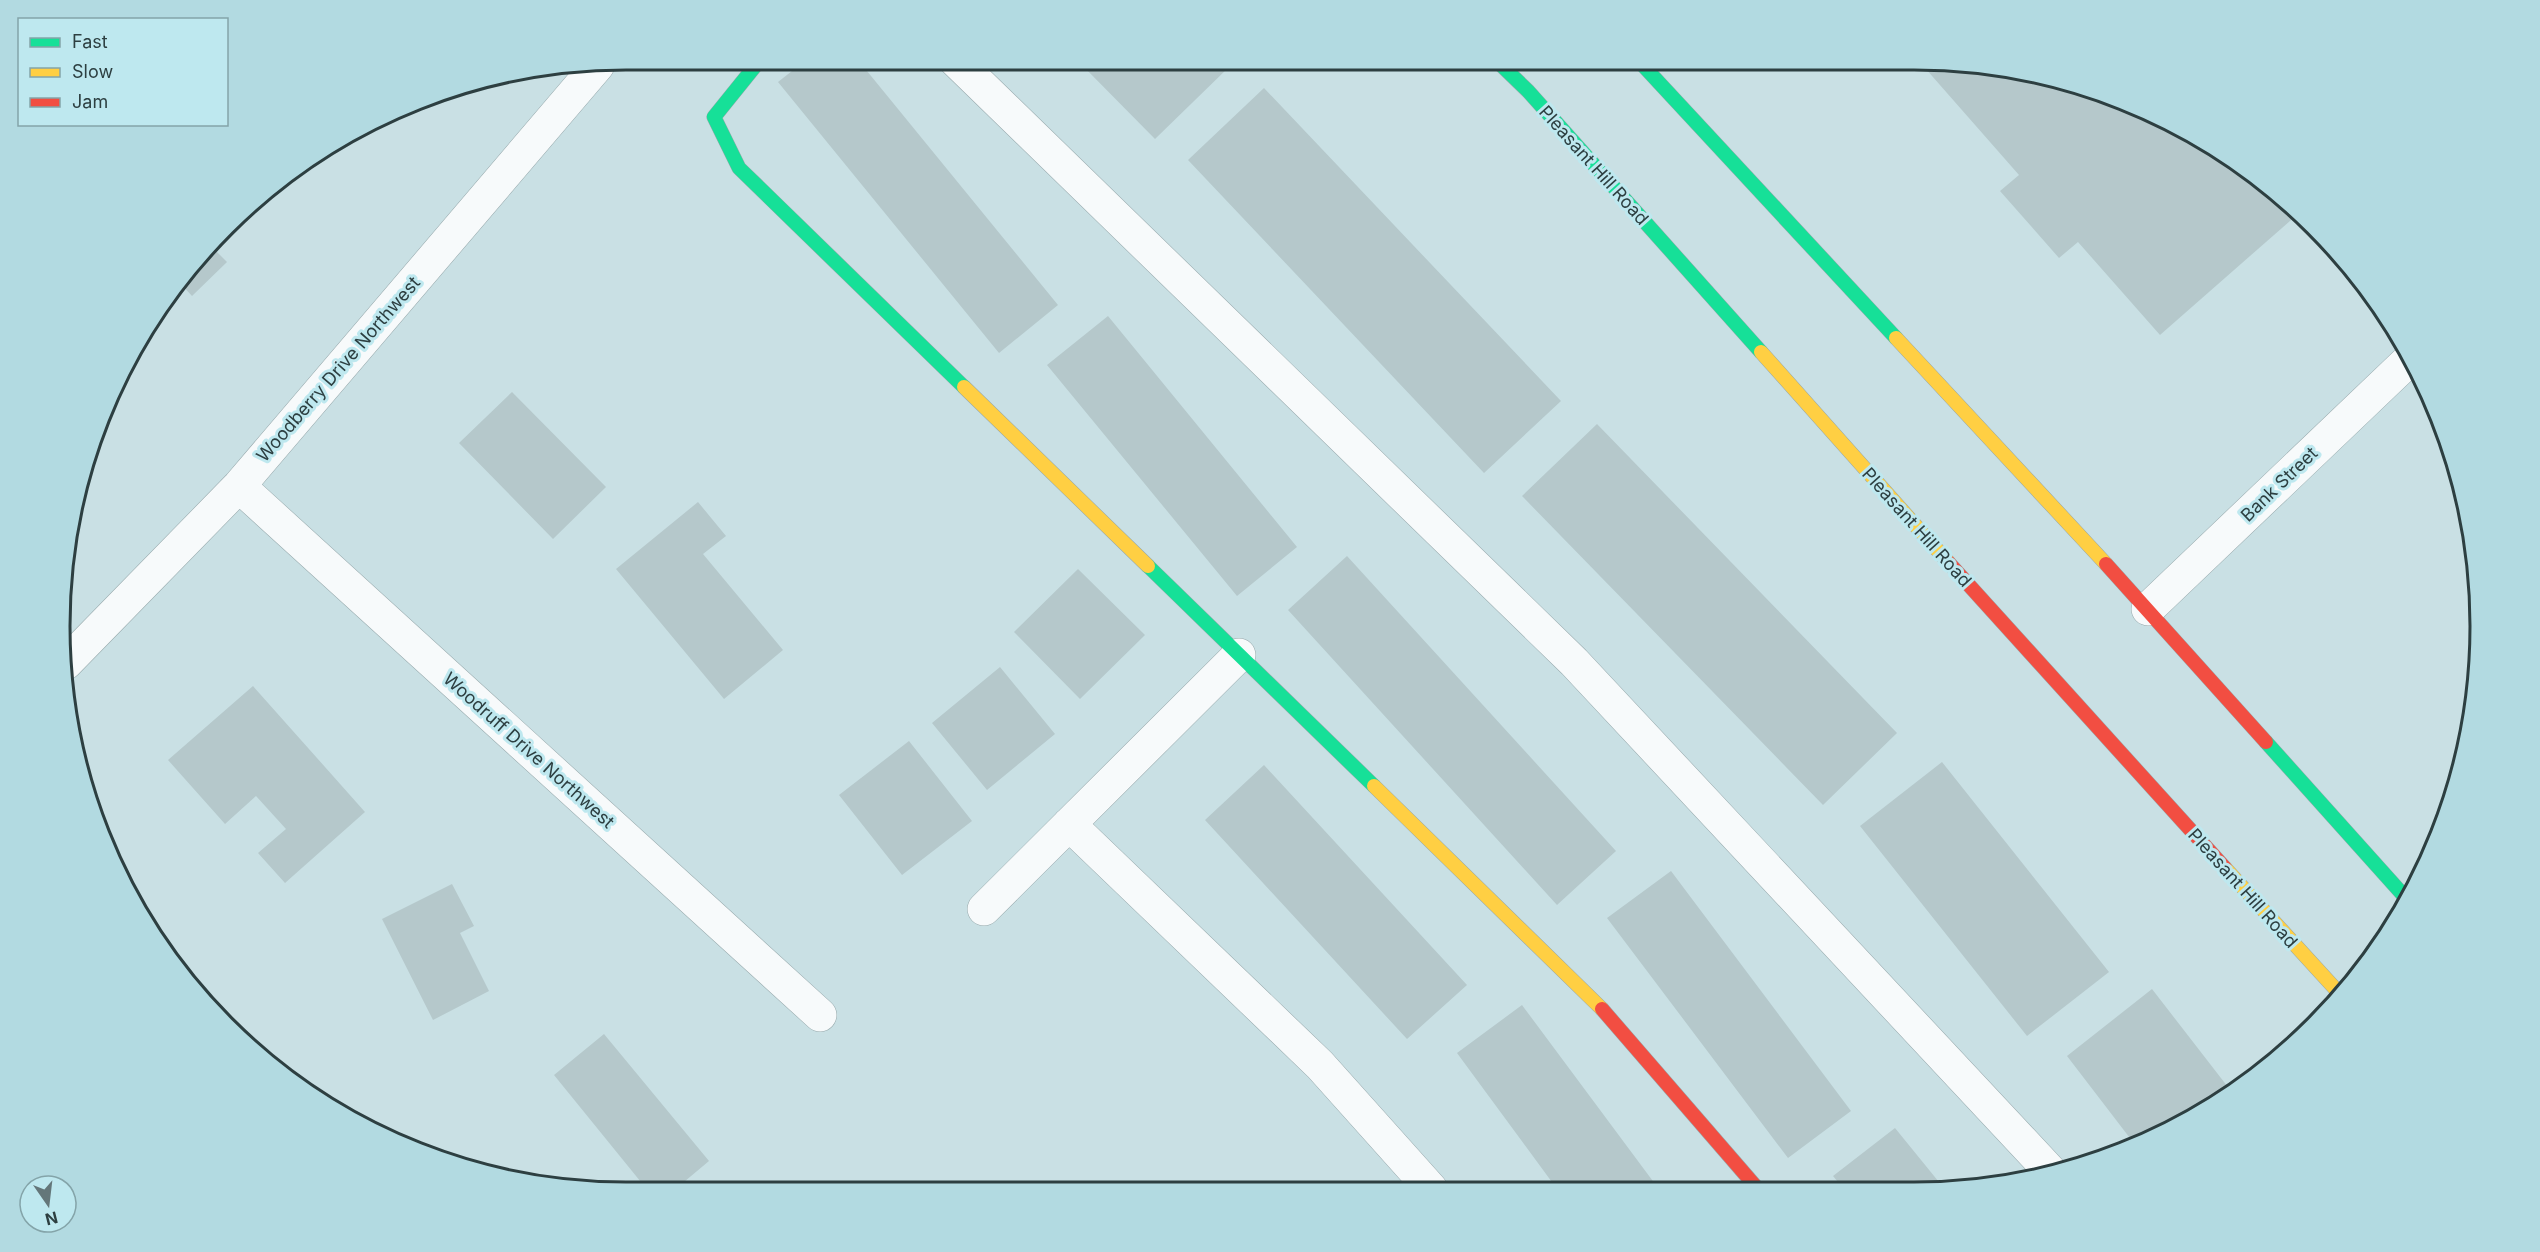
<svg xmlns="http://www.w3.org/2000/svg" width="2540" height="1252" viewBox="0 0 2540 1252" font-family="Inter,sans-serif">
	<rect width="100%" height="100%" fill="#c9e0e4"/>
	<path fill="#b5c8cb" d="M 806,60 L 858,60 L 1058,305 L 999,353 L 778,82 Z
		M 1077,60 L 1223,60 L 1229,67 L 1155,139 Z
		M 1918,60 L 2025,71 L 2131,103 L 2229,156 L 2299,213 L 2160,335 L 2078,242 L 2059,258 L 2000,191 L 2019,175 Z
		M 1264,88 L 1561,401 L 1484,473 L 1188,160 Z
		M 214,249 L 227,262 L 192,296 L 181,284 Z
		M 1108,316 L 1297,547 L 1237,596 L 1047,365 Z
		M 512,392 L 606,487 L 553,539 L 459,443 Z
		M 1597,424 L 1897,733 L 1823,805 L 1522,496 Z
		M 698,502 L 726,536 L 703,554 L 783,650 L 724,699 L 616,569 Z
		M 1347,556 L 1616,851 L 1557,905 L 1288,610 Z
		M 1078,569 L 1145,635 L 1080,699 L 1014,632 Z
		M 1000,667 L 1055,734 L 987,790 L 932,723 Z
		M 253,686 L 365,812 L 285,883 L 258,853 L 286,829 L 256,796 L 225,824 L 168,760 Z
		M 909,741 L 972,821 L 902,875 L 839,795 Z
		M 1942,762 L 2109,972 L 2027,1036 L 1860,826 Z
		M 1264,765 L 1467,985 L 1407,1039 L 1205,820 Z
		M 1671,871 L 1851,1111 L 1788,1158 L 1607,918 Z
		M 452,884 L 474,926 L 460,933 L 489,991 L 433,1020 L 382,919 Z
		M 2152,989 L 2231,1091 L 2136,1146 L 2067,1056 Z
		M 1522,1005 L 1658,1188 L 1557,1189 L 1457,1053 Z
		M 604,1034 L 709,1161 L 672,1192 L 649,1192 L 554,1075 Z
		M 1895,1128 L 1943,1187 L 1843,1188 L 1833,1176 Z"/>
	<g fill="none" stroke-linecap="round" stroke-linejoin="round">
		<defs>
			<path id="street" d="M 955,60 L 1574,662 L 2050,1171
				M 239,486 L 820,1015
				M 2148,609 L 2410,359
				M 66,663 L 239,486 L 598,65
				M 1069,824 L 1320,1065 L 1431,1189
				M 984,909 L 1239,655"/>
			<path id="fast" d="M 760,60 L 714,117 L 739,168 L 964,387
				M 1496,60 L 1528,91 L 1761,352
				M 1638,60 L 1896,338
				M 1148,566 L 1374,786
				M 2266,742 L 2405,897"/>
			<path id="slow" d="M 1896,338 L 2106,564
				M 1761,352 L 1948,562
				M 964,387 L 1148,566
				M 1374,786 L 1602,1009
				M 2225,868 L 2340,994"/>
			<path id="jam" d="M 1948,562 L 2225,868
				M 2106,564 L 2266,742
				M 1602,1009 L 1757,1188"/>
		</defs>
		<use href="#street" stroke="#96a8ab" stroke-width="34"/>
		<use href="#fast" stroke="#96a8ab" stroke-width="15"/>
		<use href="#slow" stroke="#96a8ab" stroke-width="15"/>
		<use href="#jam" stroke="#96a8ab" stroke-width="15"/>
		<use href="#street" stroke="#f7fafb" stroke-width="33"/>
		<use href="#fast" stroke="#16e098" stroke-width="14"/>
		<use href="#slow" stroke="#ffcf43" stroke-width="14"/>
		<use href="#jam" stroke="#f24e42" stroke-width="14"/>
	</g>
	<g text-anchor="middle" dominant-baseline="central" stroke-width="6" stroke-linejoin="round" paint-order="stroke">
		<g font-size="18" fill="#2d3f41" stroke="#bee8ef">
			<text transform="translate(1594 165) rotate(48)">Pleasant Hill Road</text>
			<text transform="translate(338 369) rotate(-49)">Woodberry Drive Northwest</text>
			<text transform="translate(2279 484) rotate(-44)">Bank Street</text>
			<text transform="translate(1917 527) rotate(48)">Pleasant Hill Road</text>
			<text transform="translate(529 750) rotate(42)">Woodruff Drive Northwest</text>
			<text transform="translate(2243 888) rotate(48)">Pleasant Hill Road</text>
		</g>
	</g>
	<path d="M0 0H2540V1252H0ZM626 70H1914A556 556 0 0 1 2470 626V626A556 556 0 0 1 1914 1182H626A556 556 0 0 1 70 626V626A556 556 0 0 1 626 70Z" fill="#b2dae1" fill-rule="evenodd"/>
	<path fill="none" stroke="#2d3f41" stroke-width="3" d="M626 70H1914A556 556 0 0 1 2470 626V626A556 556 0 0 1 1914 1182H626A556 556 0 0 1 70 626V626A556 556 0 0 1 626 70Z"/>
	<rect x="18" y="18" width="210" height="108" fill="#bee8ef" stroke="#84a4a9" stroke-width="1.5"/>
	<rect x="30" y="38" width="30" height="9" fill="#16e098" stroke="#84a4a9" stroke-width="1.5"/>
	<text x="72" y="48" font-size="18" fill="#2d3f41">Fast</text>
	<rect x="30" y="68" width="30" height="9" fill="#ffcf43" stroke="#84a4a9" stroke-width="1.5"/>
	<text x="72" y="78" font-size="18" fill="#2d3f41">Slow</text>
	<rect x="30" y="98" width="30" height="9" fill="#f24e42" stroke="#84a4a9" stroke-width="1.5"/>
	<text x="72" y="108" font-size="18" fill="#2d3f41">Jam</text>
	<g transform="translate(48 1204) rotate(166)"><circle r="28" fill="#bee8ef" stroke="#84a4a9" stroke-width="1.5"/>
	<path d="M0-4.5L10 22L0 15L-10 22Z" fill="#64777a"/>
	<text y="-9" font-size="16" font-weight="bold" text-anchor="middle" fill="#2d3f41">N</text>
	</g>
</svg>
